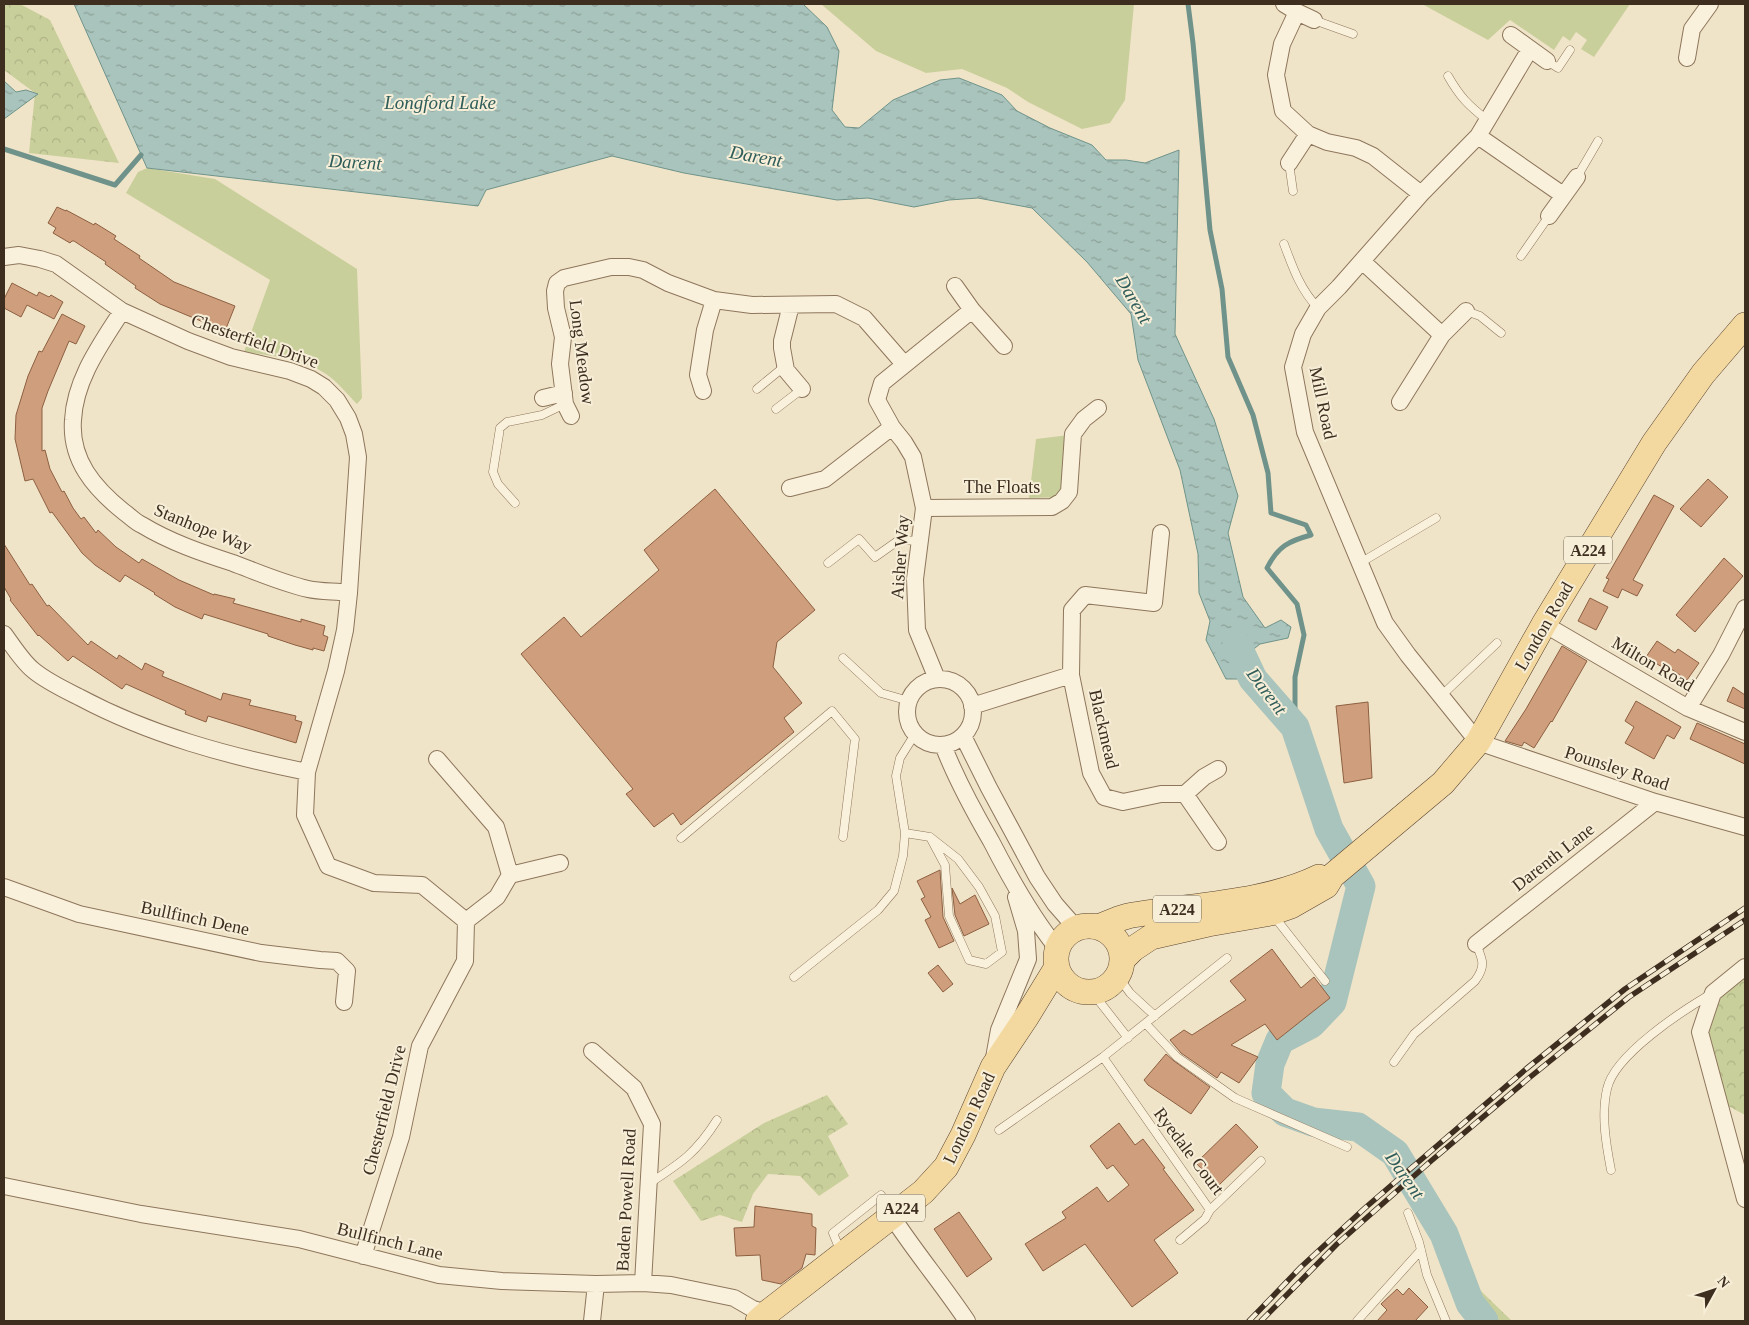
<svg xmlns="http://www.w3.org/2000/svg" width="1749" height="1325" viewBox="0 0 1749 1325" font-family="Georgia,serif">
	<defs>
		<pattern id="forest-crowns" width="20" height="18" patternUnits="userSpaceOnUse" patternTransform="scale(1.25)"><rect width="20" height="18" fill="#c9cf9b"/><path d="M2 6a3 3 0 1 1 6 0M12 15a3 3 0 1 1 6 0" fill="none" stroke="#aeb285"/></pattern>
		<pattern id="water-ripples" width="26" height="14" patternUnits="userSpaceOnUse" patternTransform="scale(1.25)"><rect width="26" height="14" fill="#a9c4bc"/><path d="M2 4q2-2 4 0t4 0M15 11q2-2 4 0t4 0" fill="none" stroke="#8ba098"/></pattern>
	</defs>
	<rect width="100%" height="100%" fill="#f0e4c8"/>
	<path fill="#c9cf9b" d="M 821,4 L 1134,4 L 1125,100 L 1110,123 L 1082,129 L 1028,102 L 1007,88 L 962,69 L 926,73 L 876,51 Z
		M 1422,4 L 1630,4 L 1594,57 L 1581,49 L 1587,40 L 1576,32 L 1570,41 L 1563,36 L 1554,50 L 1510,20 L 1488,40 Z
		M 147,168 L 215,179 L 357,269 L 362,398 L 357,404 C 347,394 337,381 326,374 C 301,358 272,356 244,352 L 270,280 L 126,193 L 138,172 Z
		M 1069,435 L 1065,497 L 1029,498 L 1036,439 Z"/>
	<path fill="url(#forest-crowns)" d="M 4,4 L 20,4 L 50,20 L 119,163 L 29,153 L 35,93 L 4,70 Z
		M 1745,967 L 1745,1115 L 1719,1101 L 1700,1032 L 1713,993 Z
		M 827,1095 L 848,1124 L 828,1136 L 849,1176 L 819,1196 L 800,1176 L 768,1174 L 753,1194 L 742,1222 L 720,1215 L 701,1221 L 673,1181 L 764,1123 Z
		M 1453,1264 L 1512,1321 L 1475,1321 Z"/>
	<path fill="url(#water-ripples)" stroke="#6f938a" d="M 74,4 L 803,4 L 827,27 L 839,51 L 832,110 L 845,127 L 859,128 L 893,100 L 940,80 L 959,78 L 1002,95 L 1017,111 L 1050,128 L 1092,145 L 1106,160 L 1126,160 L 1145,163 L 1179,150 L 1175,334 L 1214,419 L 1238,496 L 1228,533 L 1243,597 L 1265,628 L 1281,620 L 1291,627 L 1288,638 L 1260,644 L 1250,652 L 1253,679 L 1226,679 L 1206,640 L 1210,621 L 1199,593 L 1198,554 L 1180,470 L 1138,360 L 1131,314 L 1087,262 L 1032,208 L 978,198 L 949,200 L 914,207 L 868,198 L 837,200 L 684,173 L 612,156 L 486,190 L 478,206 L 147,168 Z
		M 4,81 L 16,92 L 26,90 L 38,94 L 4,119 Z"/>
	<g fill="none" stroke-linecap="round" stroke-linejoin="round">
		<path stroke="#6f938a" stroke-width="5" d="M 1188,4 L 1193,43 L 1210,230 L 1222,289 L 1228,357 L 1253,415 L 1268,473 L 1271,513 L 1306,525 L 1311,535 C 1289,541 1278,546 1267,568 L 1297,604 L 1304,635 L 1295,677 L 1295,727
			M 4,149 L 115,185 L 141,155"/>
		<path stroke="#a9c4bc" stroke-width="29" d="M 1237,645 L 1253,679 L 1295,727 L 1329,829 L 1361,886 L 1332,1002 L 1311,1024 L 1280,1040 L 1270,1064 L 1266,1093 L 1285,1112 L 1313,1122 L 1358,1127 L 1395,1153 L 1444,1234 L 1470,1303 L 1484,1321"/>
	</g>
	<path fill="#cf9f7d" stroke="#8d5f41" d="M 57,207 L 66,211 L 66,210 L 94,225 L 95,223 L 116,236 L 114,239 L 140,256 L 139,258 L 174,282 L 235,306 L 225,331 L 160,304 L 135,288 L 136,286 L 105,264 L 106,262 L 74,241 L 72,241 L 70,243 L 53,233 L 56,228 L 48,223 Z
		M 12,283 L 37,296 L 39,292 L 49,297 L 51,295 L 63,302 L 54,319 L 27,305 L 21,317 L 4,308 L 4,299 Z
		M 62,314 L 85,326 L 76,344 L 69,341 L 48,391 L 42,408 L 42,451 L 45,450 L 50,469 L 62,492 L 64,491 L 73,508 L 81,519 L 84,517 L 96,533 L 98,530 L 116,547 L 139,563 L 142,559 L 179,580 L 214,595 L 214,594 L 235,599 L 233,603 L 301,622 L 301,619 L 325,626 L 323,635 L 328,637 L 324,651 L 313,648 L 313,650 L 295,645 L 268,636 L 268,634 L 204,614 L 202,619 L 175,607 L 154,594 L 155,593 L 125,575 L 120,582 L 95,565 L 82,553 L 52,512 L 50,513 L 33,479 L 25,481 L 15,439 L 16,415 L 28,376 L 39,351 L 42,352 Z
		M 1708,479 L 1728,497 L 1701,527 L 1680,509 Z
		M 715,489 L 815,610 L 777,642 L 773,667 L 802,703 L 784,718 L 794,732 L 681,825 L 673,813 L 654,827 L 626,794 L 633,789 L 521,654 L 564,617 L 581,637 L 659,570 L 644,550 Z
		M 1654,495 L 1674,506 L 1633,580 L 1643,585 L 1637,596 L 1622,589 L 1618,598 L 1603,591 L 1609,579 L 1606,578 Z
		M 4,544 L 30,585 L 32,584 L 47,606 L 49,605 L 88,645 L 91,641 L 117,659 L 119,655 L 142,670 L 145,663 L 164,672 L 162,676 L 221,700 L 223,693 L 251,700 L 249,705 L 296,716 L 295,720 L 302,722 L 296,743 L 208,716 L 206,722 L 185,714 L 186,711 L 126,684 L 122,689 L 73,656 L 68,661 L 39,635 L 38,636 L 10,600 L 11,599 L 4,587 Z
		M 1724,558 L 1743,576 L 1695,632 L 1676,615 Z
		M 1590,598 L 1608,607 L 1596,630 L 1578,621 Z
		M 1657,641 L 1675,653 L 1678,649 L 1699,663 L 1687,680 L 1664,664 L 1662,667 L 1646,657 Z
		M 1562,646 L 1587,661 L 1552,722 L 1551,721 L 1534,748 L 1524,742 L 1522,746 L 1505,741 L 1526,709 Z
		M 1733,687 L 1745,695 L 1745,709 L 1727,701 Z
		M 1636,701 L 1681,727 L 1674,739 L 1667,735 L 1654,759 L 1625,743 L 1634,727 L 1625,721 Z
		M 1368,702 L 1372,778 L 1344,783 L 1336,706 Z
		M 1697,723 L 1745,744 L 1745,764 L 1690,739 Z
		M 940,870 L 943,917 L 954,941 L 939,948 L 925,920 L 931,917 L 921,899 L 925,897 L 917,881 Z
		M 952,888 L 960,904 L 975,895 L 989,924 L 964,936 L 955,915 Z
		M 1272,949 L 1301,988 L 1314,977 L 1330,998 L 1277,1040 L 1265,1024 L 1231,1045 L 1258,1057 L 1239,1083 L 1221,1072 L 1217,1078 L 1181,1053 L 1170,1040 L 1184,1030 L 1192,1035 L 1246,1000 L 1230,981 Z
		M 938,965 L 953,984 L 943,992 L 928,973 Z
		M 1166,1054 L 1174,1061 L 1210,1087 L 1191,1114 L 1148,1085 L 1144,1080 Z
		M 1119,1123 L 1135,1145 L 1143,1139 L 1165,1168 L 1163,1169 L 1194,1210 L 1154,1240 L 1178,1273 L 1132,1307 L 1085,1244 L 1043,1271 L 1025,1244 L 1066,1218 L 1062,1212 L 1097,1187 L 1108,1202 L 1129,1185 L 1113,1165 L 1107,1169 L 1090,1146 Z
		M 1236,1124 L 1258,1147 L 1218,1186 L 1196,1163 Z
		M 755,1206 L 812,1214 L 812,1226 L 816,1228 L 815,1255 L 806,1254 L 802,1268 L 781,1284 L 762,1280 L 760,1255 L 736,1256 L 734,1228 L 754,1227 Z
		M 959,1212 L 992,1259 L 967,1277 L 934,1229 Z
		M 1409,1288 L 1428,1307 L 1415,1321 L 1377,1321 L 1387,1310 L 1381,1304 L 1397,1289 L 1403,1295 Z"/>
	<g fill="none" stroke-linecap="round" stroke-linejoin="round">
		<defs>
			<path id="lane" d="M 1314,20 L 1353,34
				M 1547,61 L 1558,68 L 1570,50
				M 1448,76 C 1460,97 1468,105 1487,120
				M 1289,163 L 1293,191
				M 1577,177 L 1598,141
				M 1284,244 C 1293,268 1300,289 1318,308
				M 1521,256 L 1549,216
				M 1466,311 L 1480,316 L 1501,333
				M 757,389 L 785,366
				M 776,409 L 802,389
				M 515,503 L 498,484 L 493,472 L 500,428 L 507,422 L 542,415 L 565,404
				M 828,563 L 859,539 L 875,557 L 899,540 L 921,541
				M 1360,563 L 1436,518
				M 843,658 L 881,693 L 909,701
				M 1441,696 L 1497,643
				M 905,833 L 930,837 L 958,859 L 979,887 L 995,916 L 1002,952 L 986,964 L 969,960 L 949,916 L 945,865 L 930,837
				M 681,838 L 832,711 L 855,739 L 843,837
				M 1273,915 L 1325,981
				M 1117,975 L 1130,993 L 1155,1016
				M 794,977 L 878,910 L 894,891 L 903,856 L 905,833 L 896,776 L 900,758 L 915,734
				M 1092,992 L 1128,1038
				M 1146,1024 L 1177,1057 L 1235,1098 L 1347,1147
				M 1103,1057 L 1210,1210 L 1261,1161
				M 1394,1062 L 1414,1034 L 1475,981 C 1486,966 1483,960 1476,944
				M 999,1130 L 1103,1057 L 1227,958
				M 1611,1170 C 1606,1144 1601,1115 1607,1089 C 1614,1055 1682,1011 1711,994
				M 650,1183 C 682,1162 696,1153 717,1120
				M 1408,1213 L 1419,1242 L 1427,1275 L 1446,1321
				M 1180,1240 L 1205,1219 L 1210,1210
				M 840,1250 L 833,1233 L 881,1195 L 892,1211
				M 1357,1321 L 1421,1250"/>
			<path id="street" d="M 1284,4 L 1297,12
				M 1314,20 L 1297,12 L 1282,44 L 1276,75 L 1283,111 L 1308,134 L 1327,142 L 1356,148 L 1373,156 L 1421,194
				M 1511,35 L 1547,61
				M 1530,49 L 1478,136 L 1421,194 L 1339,287 L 1318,308 L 1303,334 L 1293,367 L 1305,432 L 1385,623 L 1408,655 L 1478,742 L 1655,802 L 1745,827
				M 1687,58 L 1692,29 L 1710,4
				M 1478,136 L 1563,195
				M 1289,163 L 1308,134
				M 1549,216 L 1577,177
				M 4,257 L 19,255 L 40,259 L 56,264 L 122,311 L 188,341 L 231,357 L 290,371 L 311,379 L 324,387 L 337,400 L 348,418 L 354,434 L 358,457 L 349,593 L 345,630 L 336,671 L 307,772 L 305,815 L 328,866 L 374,883 L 422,885 L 466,921 L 465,961 L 420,1046 L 401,1137 L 363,1256
				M 1362,261 L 1442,335
				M 955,286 L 972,310 L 1004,346
				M 791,305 L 782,341 L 782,348 L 786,370 L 802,389
				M 122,311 C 101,344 75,379 73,420 C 70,460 94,488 124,512 C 130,516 135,522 142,525 C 170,542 202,553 233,563 C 257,572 282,583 308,589 C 321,592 336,591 349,593
				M 703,391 L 698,375 L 705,330 L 714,300
				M 543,398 L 564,393
				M 1400,402 L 1442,335 L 1466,311
				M 571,416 L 565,404 L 560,364 L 563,337 L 556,308 L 555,291 L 557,283 L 564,278 L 611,267 L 629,267 L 643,270 L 668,283 L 714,300 L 752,305 L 836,304 L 864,318 L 904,364
				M 790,488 L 825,479 L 892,427
				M 924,508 L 1052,507 L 1062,501 L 1069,492 L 1073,434 L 1084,419 L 1098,408
				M 1544,624 L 1688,708 L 1745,732
				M 4,634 C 13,646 22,661 33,670 C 46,681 63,689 79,697 C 150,735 228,756 307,772
				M 1071,675 L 1091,773 L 1104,797 L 1123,802 L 1161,794 L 1185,794
				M 937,679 L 917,630 L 915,579 L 924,508 L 913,457 L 904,442 L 892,427 L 877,400 L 882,383 L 972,310
				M907 712a33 33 0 1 1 66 0a33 33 0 1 1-66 0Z
				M 972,706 L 1071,675 L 1072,610 L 1085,595 L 1154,603 L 1161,533
				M 1688,708 L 1721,655 L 1745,608
				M 963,736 L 989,788 L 1037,877 L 1055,904 L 1076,928
				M 943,745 C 956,779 973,810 991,841 C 1010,878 1031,916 1057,948
				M 437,759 L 496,827 L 510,875
				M 1218,769 L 1204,777 L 1185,794 L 1218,842
				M 4,887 L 79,914 L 261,953 L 320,960 L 337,961 L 347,971 L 344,1002
				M 466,921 L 497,897 L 510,875 L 560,863
				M 1476,944 L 1655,802
				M 1745,967 L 1713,993 L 1700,1032 L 1745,1199
				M 592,1051 L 634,1088 L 652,1124 L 643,1283
				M 994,1058 L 999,1030 L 1028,959 L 1026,931 L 1016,897
				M 4,1186 L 141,1214 L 299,1239 L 439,1275 L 502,1281 L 596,1284 L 643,1283 L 671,1285 L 734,1298 L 753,1309 L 767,1313
				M 891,1215 C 915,1252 943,1285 967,1321
				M 592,1321 L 596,1284"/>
			<path id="primary" d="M1056 959a33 33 0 1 1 66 0a33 33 0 1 1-66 0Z
				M 1098,927 L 1118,919 L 1128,916 C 1188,905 1264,904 1319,877
				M 1122,960 L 1133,949 L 1151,937 L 1208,924 L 1271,913 L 1291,906 L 1326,886 L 1332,876 L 1443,783 L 1478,742 L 1544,624 L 1654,443 L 1703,374 L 1745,325
				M 758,1321 L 767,1313 L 923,1192 L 946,1167 L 963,1135 L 993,1067 L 1027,1016 L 1057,967"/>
		</defs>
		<use href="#lane" stroke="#8d765c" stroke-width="9"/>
		<use href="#street" stroke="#8d765c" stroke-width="18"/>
		<use href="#primary" stroke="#5b4430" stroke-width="26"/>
		<use href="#lane" stroke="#faf1dc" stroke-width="8"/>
		<use href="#street" stroke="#faf1dc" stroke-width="16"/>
		<use href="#primary" stroke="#f3d9a0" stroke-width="25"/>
		<defs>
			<path id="rail" d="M 1249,1321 L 1301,1267 L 1365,1208 L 1526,1069 L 1625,989 L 1745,908
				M 1261,1321 L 1337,1244 L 1431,1161 L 1529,1078 L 1629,997 L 1745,920"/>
		</defs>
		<use href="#rail" stroke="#3d2e20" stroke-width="5.5"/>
		<use href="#rail" stroke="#f7eed8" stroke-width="4" stroke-dasharray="11" stroke-linecap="butt"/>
	</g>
	<g text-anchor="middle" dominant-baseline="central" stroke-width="4" stroke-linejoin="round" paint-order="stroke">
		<g fill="#f7eed8" stroke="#756857" stroke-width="1">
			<rect x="1564" y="536.5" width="48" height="27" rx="4"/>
			<rect x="1153" y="895.5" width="48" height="27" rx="4"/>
			<rect x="877" y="1194.5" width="48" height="27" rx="4"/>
		</g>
		<g font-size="16" font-weight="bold" fill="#3d2e20">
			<text x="1588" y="550">A224</text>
			<text x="1177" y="909">A224</text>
			<text x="901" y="1208">A224</text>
		</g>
		<g font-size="18" fill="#3d2e20" stroke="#f7eed8">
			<text transform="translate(255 341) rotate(19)">Chesterfield Drive</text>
			<text transform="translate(582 352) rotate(83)">Long Meadow</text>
			<text transform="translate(1323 403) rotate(78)">Mill Road</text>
			<text x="1002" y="487">The Floats</text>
			<text transform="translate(203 528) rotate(22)">Stanhope Way</text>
			<text transform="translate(900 557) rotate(-86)">Aisher Way</text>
			<text transform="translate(1544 626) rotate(-60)">London Road</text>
			<text transform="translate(1653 664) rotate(30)">Milton Road</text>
			<text transform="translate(1104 729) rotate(77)">Blackmead</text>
			<text transform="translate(1617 768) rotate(18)">Pounsley Road</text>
			<text transform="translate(1553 857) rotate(-38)">Darenth Lane</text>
			<text transform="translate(195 918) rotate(12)">Bullfinch Dene</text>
			<text transform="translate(384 1110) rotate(-76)">Chesterfield Drive</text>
			<text transform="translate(969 1118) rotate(-65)">London Road</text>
			<text transform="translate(1189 1151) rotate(53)">Ryedale Court</text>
			<text transform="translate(626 1200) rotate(-87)">Baden Powell Road</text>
			<text transform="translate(390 1241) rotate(14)">Bullfinch Lane</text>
		</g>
		<g font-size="19" font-style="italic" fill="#2f5d5a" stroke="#f7eed8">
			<text x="440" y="102">Longford Lake</text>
			<text transform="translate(756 156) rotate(10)">Darent</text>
			<text transform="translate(355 162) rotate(3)">Darent</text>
			<text transform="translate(1134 299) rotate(60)">Darent</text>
			<text transform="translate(1267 691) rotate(53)">Darent</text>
			<text transform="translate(1405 1175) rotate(55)">Darent</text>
		</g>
	</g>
	<rect width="1749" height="1325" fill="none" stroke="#3d2e20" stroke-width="10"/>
	<g transform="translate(1714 1290) rotate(50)" stroke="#f7eed8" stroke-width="4" paint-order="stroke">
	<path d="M0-4L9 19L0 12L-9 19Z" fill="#3d2e20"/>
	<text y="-8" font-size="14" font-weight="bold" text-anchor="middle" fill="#3d2e20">N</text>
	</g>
</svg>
